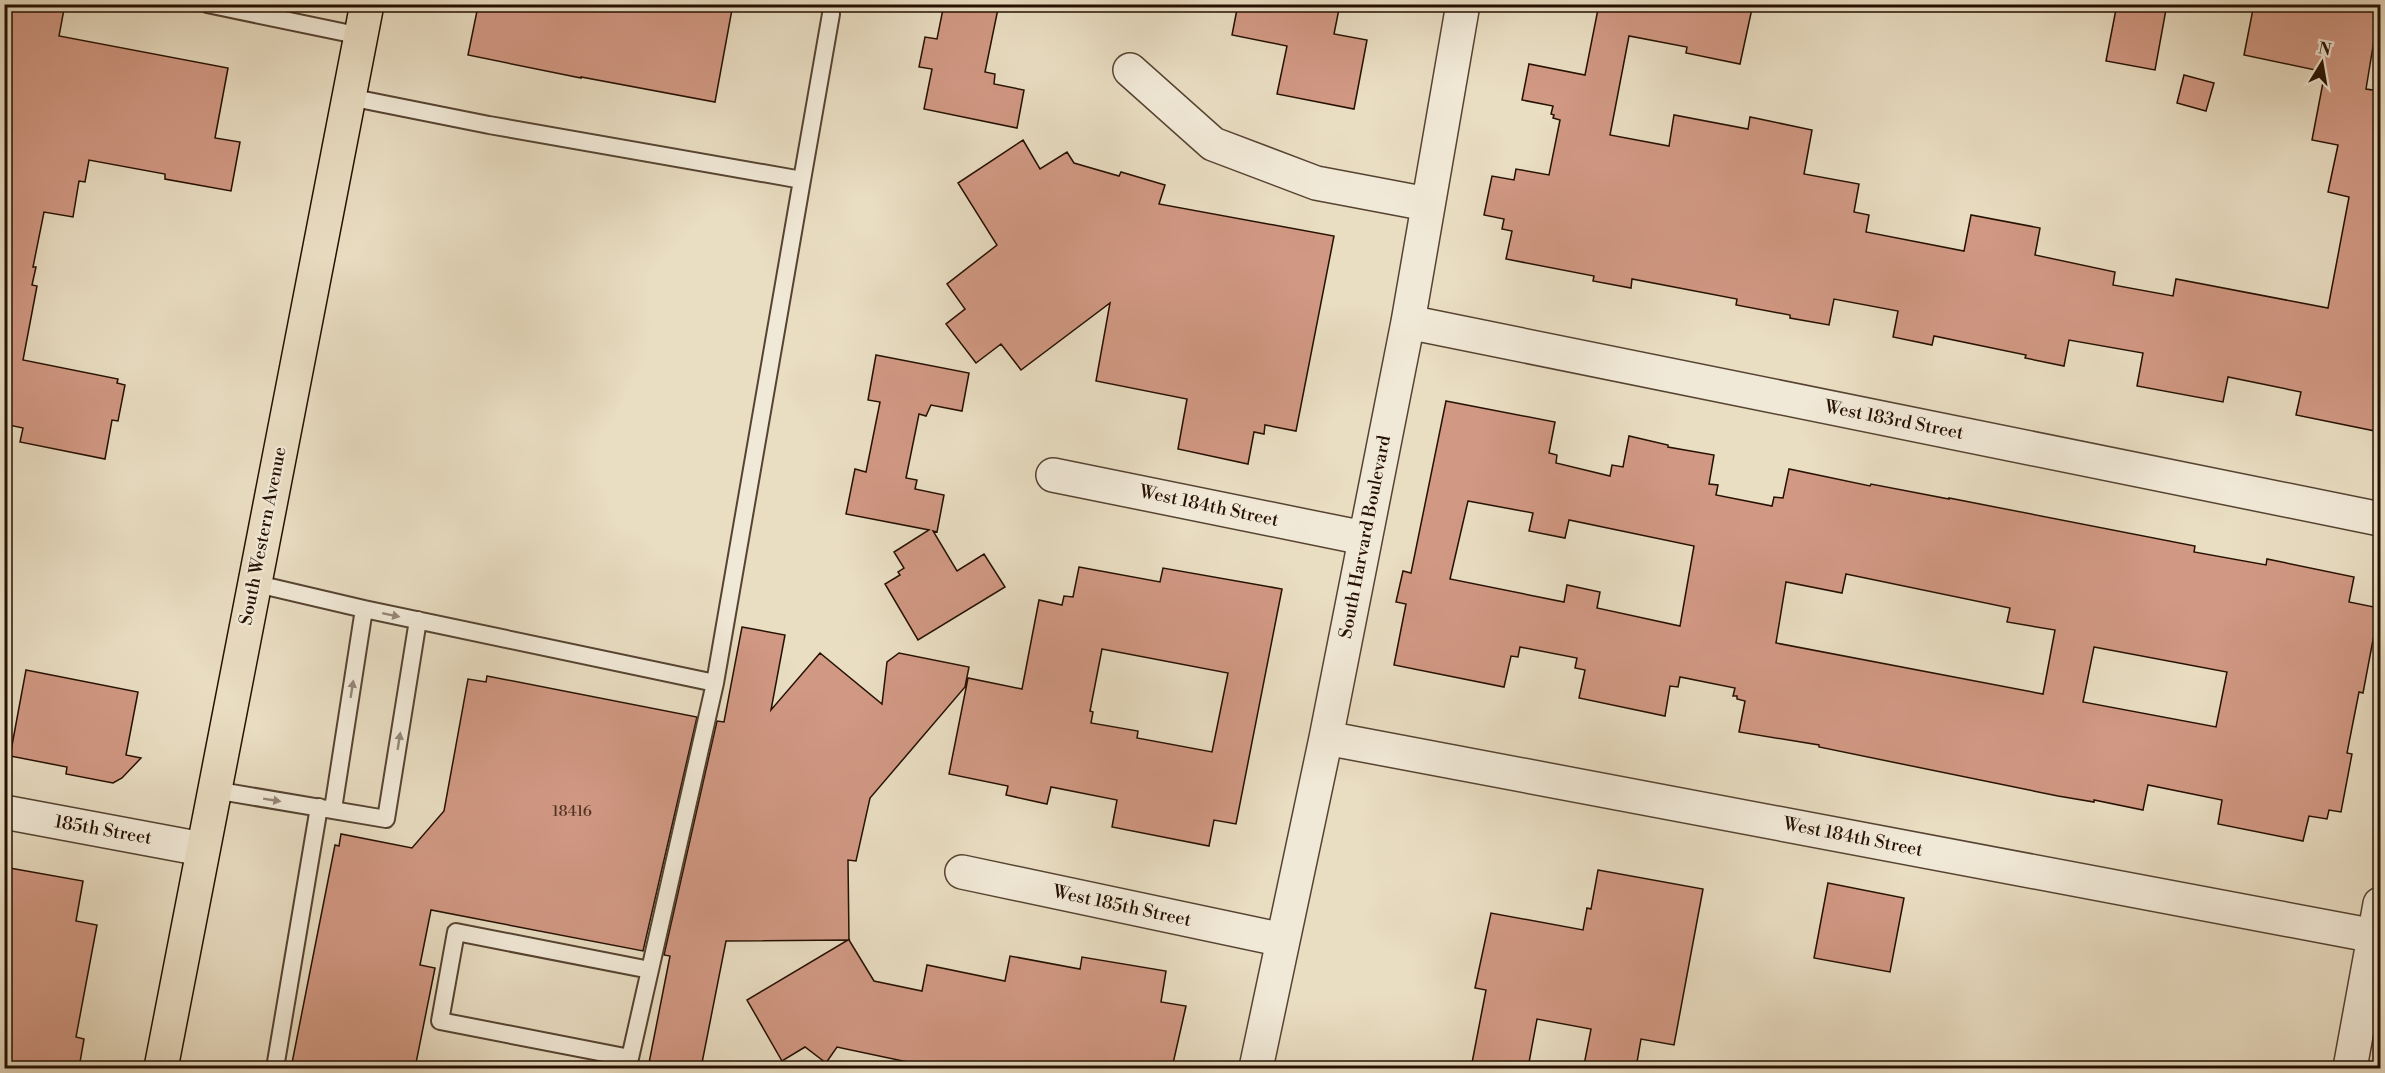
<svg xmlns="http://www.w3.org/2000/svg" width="2385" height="1073" viewBox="0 0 2385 1073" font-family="'Libre Bodoni',serif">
	<rect width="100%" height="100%" fill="#e9ddc2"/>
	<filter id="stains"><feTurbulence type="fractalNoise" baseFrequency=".00333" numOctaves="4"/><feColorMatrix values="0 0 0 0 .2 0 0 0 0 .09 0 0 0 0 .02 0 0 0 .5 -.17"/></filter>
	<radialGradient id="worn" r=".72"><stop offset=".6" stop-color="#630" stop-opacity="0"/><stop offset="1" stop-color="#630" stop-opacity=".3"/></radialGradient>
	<path fill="#d19883" stroke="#251001" stroke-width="1.5" fill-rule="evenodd" d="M 4,4 L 65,4 L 59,36 L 228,68 L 215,138 L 240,142 L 231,191 L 165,179 L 165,174 L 89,160 L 85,182 L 79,181 L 73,217 L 44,212 L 33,267 L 36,267 L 32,285 L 37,286 L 23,360 L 118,379 L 117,383 L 125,385 L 118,421 L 112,420 L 105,459 L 20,442 L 23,428 L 4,424 Z
		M 481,4 L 733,4 L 715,102 L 581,77 L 581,78 L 468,55 L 477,11 L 479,11 Z
		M 944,4 L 999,4 L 985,72 L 995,74 L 994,84 L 1024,90 L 1017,128 L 924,109 L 932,69 L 919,67 L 925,37 L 937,39 Z
		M 1238,4 L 1340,4 L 1334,34 L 1367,40 L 1354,109 L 1277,94 L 1287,46 L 1232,35 Z
		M 1599,4 L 1753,4 L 1740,64 L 1686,53 L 1687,47 L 1629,36 L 1610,135 L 1669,146 L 1674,115 L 1748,129 L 1750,117 L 1812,130 L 1804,174 L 1859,184 L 1854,212 L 1869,215 L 1866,232 L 1964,251 L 1971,215 L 2040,228 L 2035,255 L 2115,272 L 2113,285 L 2173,296 L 2176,279 L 2328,308 L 2349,197 L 2328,192 L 2338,145 L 2312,140 L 2325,72 L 2244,55 L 2254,4 L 2380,4 L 2366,89 L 2380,91 L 2380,432 L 2296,415 L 2301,392 L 2228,377 L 2223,402 L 2137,386 L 2143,353 L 2069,340 L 2064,366 L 2025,358 L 2026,355 L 1934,336 L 1932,345 L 1893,337 L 1898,311 L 1834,299 L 1829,325 L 1790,318 L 1790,315 L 1736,305 L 1737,299 L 1632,279 L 1631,288 L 1593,281 L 1594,276 L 1506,259 L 1512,231 L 1502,229 L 1504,219 L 1484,215 L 1492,176 L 1514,180 L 1516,169 L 1549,175 L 1560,120 L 1553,118 L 1554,115 L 1551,114 L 1553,106 L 1522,100 L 1529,64 L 1585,75 Z
		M 2117,4 L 2167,4 L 2155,70 L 2106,61 Z
		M 2184,75 L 2214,83 L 2206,111 L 2177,103 Z
		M 1023,140 L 1040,169 L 1067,152 L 1074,163 L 1119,176 L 1121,172 L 1165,185 L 1159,204 L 1334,236 L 1296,431 L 1265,425 L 1264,434 L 1254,432 L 1248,464 L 1178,449 L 1187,399 L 1096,381 L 1110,303 L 1021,370 L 1001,344 L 976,363 L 946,324 L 965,309 L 947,284 L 997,245 L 958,183 Z
		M 876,355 L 969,373 L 962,411 L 931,405 L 926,416 L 919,414 L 906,478 L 917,480 L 915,489 L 944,495 L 937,532 L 933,531 L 957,571 L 984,554 L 1005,587 L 918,640 L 885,584 L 900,575 L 898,572 L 904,568 L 894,552 L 929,530 L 846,514 L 855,469 L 866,472 L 880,402 L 868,400 Z
		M 1446,401 L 1555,422 L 1549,453 L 1557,455 L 1556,463 L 1610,476 L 1612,465 L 1623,467 L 1629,436 L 1668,445 L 1668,447 L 1714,455 L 1709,484 L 1718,485 L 1716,495 L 1772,506 L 1774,497 L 1783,498 L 1789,469 L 1870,486 L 1871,484 L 1949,499 L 1949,498 L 2195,546 L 2194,552 L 2266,565 L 2267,559 L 2354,577 L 2349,602 L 2379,608 L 2363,693 L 2359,692 L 2347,753 L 2352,754 L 2341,812 L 2329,810 L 2327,819 L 2309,816 L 2303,841 L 2218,824 L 2222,800 L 2148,785 L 2143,810 L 2094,800 L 2094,802 L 2058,796 L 1819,747 L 1819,745 L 1739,732 L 1745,701 L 1737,699 L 1737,696 L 1733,696 L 1735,688 L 1680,677 L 1678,687 L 1670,686 L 1665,716 L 1579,698 L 1585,670 L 1575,668 L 1577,658 L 1520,647 L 1518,657 L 1511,656 L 1504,687 L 1394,665 L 1406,604 L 1396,602 L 1403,571 L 1411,573 ZM 1468,501 L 1533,513 L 1529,531 L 1565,538 L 1569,520 L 1694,546 L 1680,626 L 1597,608 L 1600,592 L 1567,585 L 1564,602 L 1450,579 ZM 1846,574 L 2010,608 L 2007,622 L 2055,630 L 2043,694 L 1776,643 L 1786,582 L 1842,593 ZM 2094,647 L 2227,672 L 2216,727 L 2083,702 Z
		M 1079,567 L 1160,582 L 1163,568 L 1282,589 L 1236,824 L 1214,820 L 1209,846 L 1112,827 L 1117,800 L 1051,787 L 1047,804 L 1006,795 L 1008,786 L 949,774 L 968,678 L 1022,689 L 1039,600 L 1062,605 L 1064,596 L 1073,597 ZM 1102,649 L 1228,673 L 1212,752 L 1137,738 L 1138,731 L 1091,723 L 1093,712 L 1090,711 Z
		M 742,627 L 785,635 L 771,710 L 820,653 L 882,704 L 887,662 L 899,653 L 969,667 L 965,687 L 870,798 L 856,861 L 848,860 L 849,940 L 874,981 L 922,991 L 927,965 L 1005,981 L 1010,956 L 1080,969 L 1082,957 L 1166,971 L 1161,1002 L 1186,1006 L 1172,1068 L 962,1068 L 936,1063 L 936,1068 L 837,1047 L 826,1063 L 805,1047 L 782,1061 L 747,1000 L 848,940 L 726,941 L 701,1068 L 648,1068 L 670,956 L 664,955 L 717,721 L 724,722 Z
		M 26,670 L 138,692 L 126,755 L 141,758 L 122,778 L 113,783 L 66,774 L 67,767 L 10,756 Z
		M 487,676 L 697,717 L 643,951 L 431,910 L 420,965 L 435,968 L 415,1068 L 291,1068 L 335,845 L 339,846 L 341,834 L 412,848 L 444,811 L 468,679 L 486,682 Z
		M 4,867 L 83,881 L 76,921 L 97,925 L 76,1037 L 84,1039 L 79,1068 L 4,1068 Z
		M 1598,870 L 1703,889 L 1674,1045 L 1641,1039 L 1636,1068 L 1604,1068 L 1584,1065 L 1591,1029 L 1537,1019 L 1528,1068 L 1471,1068 L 1486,990 L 1475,988 L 1491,913 L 1583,930 L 1587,908 L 1591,909 Z
		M 1828,883 L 1904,898 L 1890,972 L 1814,958 Z"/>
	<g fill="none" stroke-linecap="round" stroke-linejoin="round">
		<defs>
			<path id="lane" d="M 207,4 L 361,36
				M 349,97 L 489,125 L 802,180 L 831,14
				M 253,583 L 364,609 L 715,683 L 630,1058 L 440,1021 L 456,932 L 650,970
				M 715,683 L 802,180
				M 214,790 L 386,819 L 418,620
				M 333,809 L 364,609
				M 275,1068 L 319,807"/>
			<path id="street" d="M 1130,70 L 1213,144 L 1316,183 L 1427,204
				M 1408,322 L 2380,519
				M 1053,475 L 1364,538
				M 1326,738 L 2380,937
				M 4,812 L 202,849
				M 962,872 L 1283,940
				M 1256,1068 L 1326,738 L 1408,322 L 1463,4
				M 2350,1068 L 2380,904"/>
			<path id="primary" d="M 161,1068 L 367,4"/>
		</defs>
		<use href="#lane" stroke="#564331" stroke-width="20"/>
		<use href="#street" stroke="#564331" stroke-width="36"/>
		<use href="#primary" stroke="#251001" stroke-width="36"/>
		<use href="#lane" stroke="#f1e9d7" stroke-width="16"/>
		<use href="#street" stroke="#f1e9d7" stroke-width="33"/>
		<use href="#primary" stroke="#e9ddc2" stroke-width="33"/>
	</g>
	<defs><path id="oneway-solid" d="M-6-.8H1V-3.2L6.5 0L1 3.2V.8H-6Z" transform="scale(1.5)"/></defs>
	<g fill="#958777">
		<use href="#oneway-solid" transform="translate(391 615) rotate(12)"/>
		<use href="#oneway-solid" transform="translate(352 689) rotate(-81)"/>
		<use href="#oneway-solid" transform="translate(399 741) rotate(-81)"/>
		<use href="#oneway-solid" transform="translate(272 800) rotate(9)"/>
	</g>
	<g text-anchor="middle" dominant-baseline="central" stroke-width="4.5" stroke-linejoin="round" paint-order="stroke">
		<g font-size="15" fill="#503222">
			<text x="572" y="811">18416</text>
		</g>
		<g font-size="18" fill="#251001" stroke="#f1e9d7">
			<text transform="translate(1894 420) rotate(11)">West 183rd Street</text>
			<text transform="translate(1209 506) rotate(12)">West 184th Street</text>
			<text transform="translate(263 536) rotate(-79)">South Western Avenue</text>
			<text transform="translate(1365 537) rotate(-79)">South Harvard Boulevard</text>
			<text transform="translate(103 830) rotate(10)">185th Street</text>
			<text transform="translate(1853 837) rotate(11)">West 184th Street</text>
			<text transform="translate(1122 906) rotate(12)">West 185th Street</text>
		</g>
	</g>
	<rect width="2385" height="1073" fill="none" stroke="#e9ddc2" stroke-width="24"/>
	<rect x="6" y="6" width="2373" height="1061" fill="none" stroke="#251001" stroke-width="3"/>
	<rect x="12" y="12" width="2361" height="1049" fill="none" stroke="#251001" stroke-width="1.5"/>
	<g transform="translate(2322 63) rotate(11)" stroke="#f1e9d7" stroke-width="4.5" paint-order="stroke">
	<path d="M0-4.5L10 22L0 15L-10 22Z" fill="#251001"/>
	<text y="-9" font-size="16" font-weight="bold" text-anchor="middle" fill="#251001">N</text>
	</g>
	<rect width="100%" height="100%" filter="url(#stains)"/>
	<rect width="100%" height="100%" fill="url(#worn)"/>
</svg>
